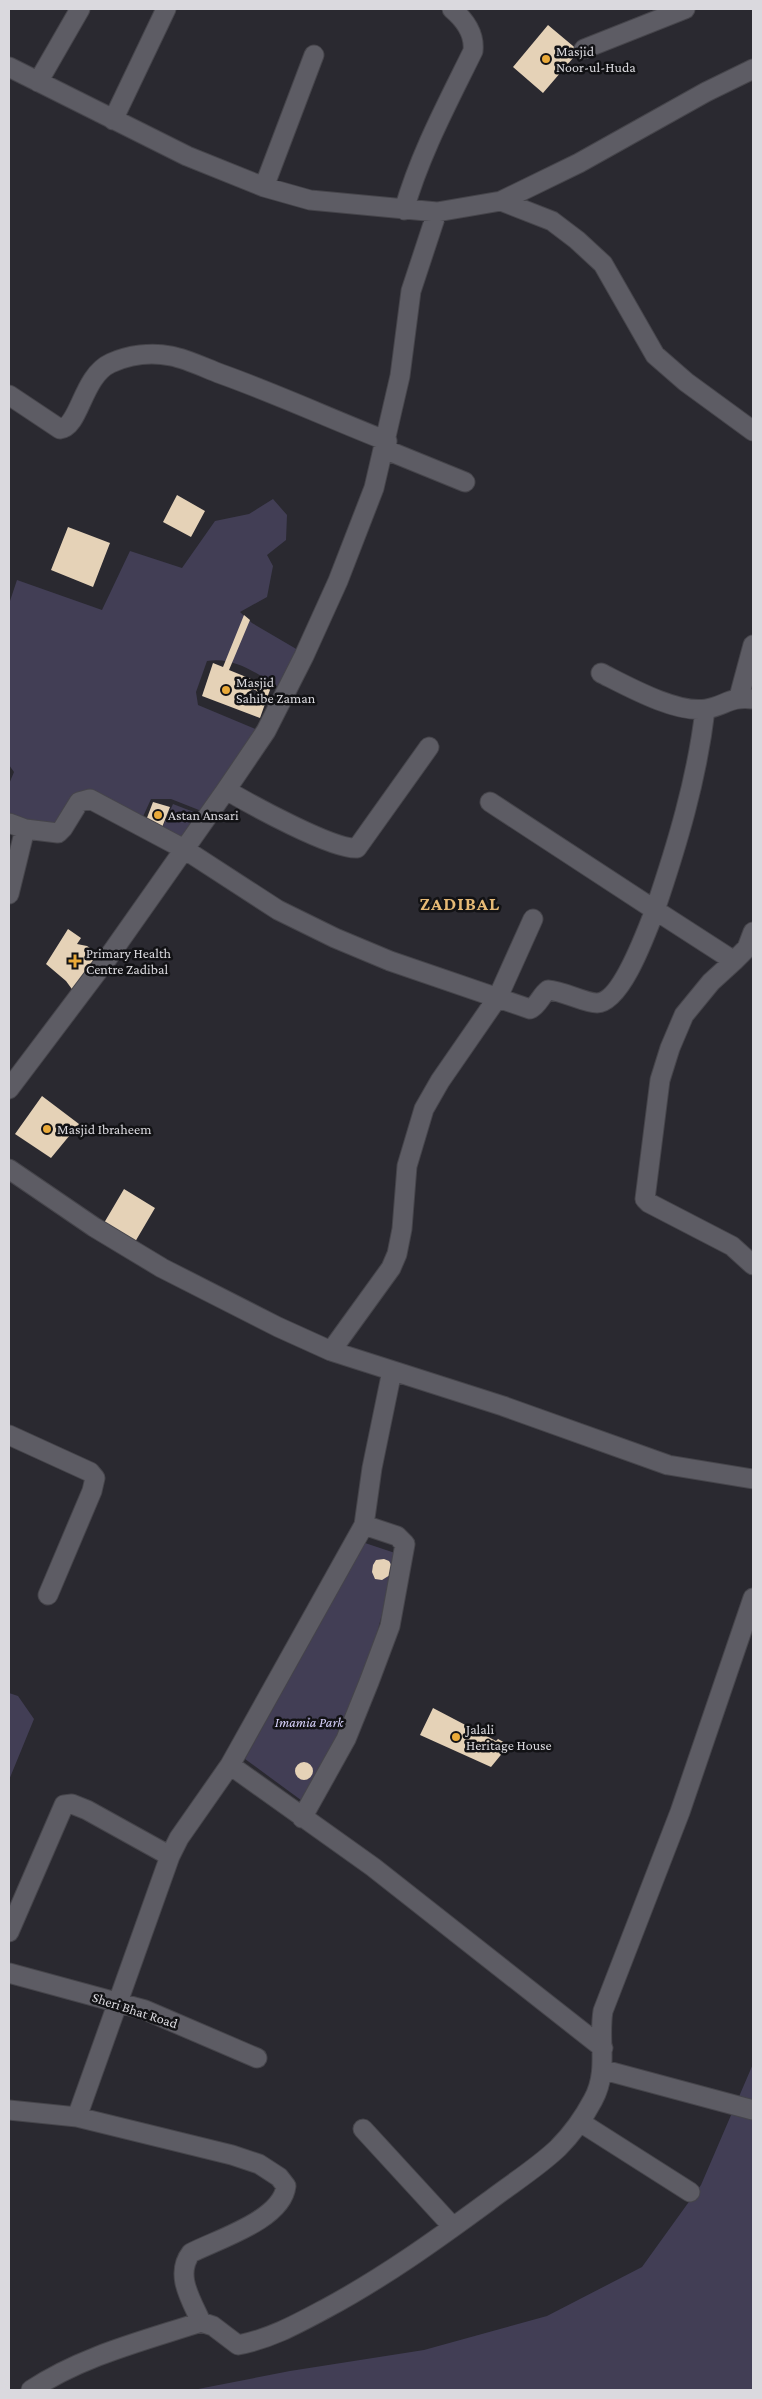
<svg xmlns="http://www.w3.org/2000/svg" width="762" height="2399" viewBox="0 0 762 2399" font-family="'Crimson Pro',serif">
	<rect width="100%" height="100%" fill="#2a2930"/>
	<path fill="#423e55" d="M 273,499 L 287,515 L 286,540 L 267,555 L 273,566 L 267,597 L 240,612 L 252,623 L 298,650 L 280,689 C 259,674 234,656 207,661 L 196,692 L 198,705 L 260,731 L 204,812 L 171,799 L 151,799 L 141,821 L 95,795 L 53,829 L 9,816 L 9,784 L 14,772 L 9,765 L 9,604 L 17,580 L 102,610 L 130,551 L 182,568 L 215,521 L 249,514 Z
		M 173,804 L 204,816 L 184,846 L 161,830 Z
		M 365,1543 L 398,1554 L 365,1678 L 305,1803 L 245,1759 Z
		M 9,1693 L 18,1696 L 34,1719 L 9,1780 Z
		M 753,2064 L 753,2390 L 193,2390 L 290,2371 L 424,2350 L 547,2316 L 642,2267 L 701,2185 Z"/>
	<path fill="#e5d2b7" fill-rule="evenodd" d="M 548,25 L 579,51 L 543,93 L 513,67 Z
		M 177,495 L 205,511 L 191,537 L 163,522 Z
		M 68,527 L 110,543 L 93,587 L 51,570 Z
		M 244,615 L 250,620 L 229,670 L 271,687 L 260,718 L 202,696 L 213,663 L 223,667 ZM 253,689 L 257,691 L 259,697 L 257,701 L 251,702 L 246,698 L 246,694 Z
		M 153,802 L 170,807 L 161,830 L 145,823 Z
		M 68,929 L 81,938 L 77,944 L 87,946 L 105,958 L 77,996 L 66,981 L 46,964 Z
		M 42,1096 L 79,1124 L 51,1158 L 15,1134 Z
		M 124,1189 L 155,1208 L 135,1242 L 104,1223 Z
		M 384,1559 L 389,1561 L 393,1568 L 390,1575 L 382,1580 L 375,1579 L 372,1572 L 373,1565 L 376,1560 Z
		M 433,1708 L 496,1741 L 498,1739 L 509,1745 L 491,1767 L 420,1735 Z
		M295 1771a9 9 0 1 1 18 0a9 9 0 1 1-18 0Z"/>
	<g fill="none" stroke-linecap="round" stroke-linejoin="round">
		<defs>
			<path id="street" d="M 584,49 L 685,9
				M 9,67 L 187,156 L 264,187 L 310,200 L 437,212 L 501,201 L 579,163 L 706,92 L 753,69
				M 38,82 L 80,9
				M 113,120 L 166,9
				M 264,187 L 314,55
				M 501,201 L 552,221 L 577,240 L 603,264 L 655,355 L 686,382 L 753,431
				M 404,210 C 420,154 447,104 473,51 C 475,33 465,20 452,9
				M 9,395 L 60,429 C 80,427 82,376 111,363 C 129,355 151,352 171,356 C 187,359 205,368 221,374 C 277,394 331,419 387,441
				M 384,449 L 465,482
				M 601,673 C 627,686 677,714 706,709 C 725,706 730,696 753,699
				M 739,697 L 753,645
				M 226,790 C 250,804 333,850 357,848 L 429,747
				M 490,802 L 655,910 C 677,845 697,779 705,710
				M 9,823 L 25,829 L 58,833 L 63,828 L 79,802 L 90,799 L 184,849 L 278,910 L 335,938 L 390,961 L 530,1009 C 538,1006 541,995 548,990 C 564,991 584,1003 597,1003 C 622,1002 647,930 655,910 L 734,961 L 747,948 L 753,932
				M 9,894 L 25,829
				M 734,961 L 711,982 L 684,1015 L 670,1048 L 660,1080 L 645,1199 L 649,1203 L 732,1246 L 753,1265
				M 9,1089 L 107,959 L 226,790 L 266,731 L 304,656 L 338,581 L 374,488 L 400,376 L 411,291 L 437,212
				M 9,1169 L 94,1227 L 162,1268 L 278,1327 L 331,1351 L 503,1406 L 668,1465 L 753,1479
				M 331,1351 L 391,1268 L 397,1254 L 402,1229 L 407,1166 L 424,1109 L 440,1081 L 498,997 L 533,919
				M 9,1435 L 90,1472 L 95,1478 L 92,1491 L 48,1595
				M 230,1765 L 373,1867 L 603,2048
				M 302,1818 L 346,1739 L 369,1682 L 390,1626 L 405,1544 L 397,1536 L 364,1525
				M 9,1932 L 64,1805 L 72,1804 L 87,1810 L 170,1856
				M 9,1973 L 145,2010 L 257,2058
				M 604,2070 L 753,2110
				M 9,2110 L 77,2117 L 232,2155 L 259,2164 L 279,2177 L 286,2186 C 282,2220 218,2239 191,2253 C 174,2275 192,2301 201,2322
				M 77,2117 L 170,1856 L 179,1838 L 230,1765 L 364,1525 L 372,1468 L 392,1371
				M 580,2122 L 690,2192
				M 363,2129 L 453,2227
				M 31,2390 C 82,2356 143,2341 201,2322 L 213,2326 L 238,2345 C 270,2339 297,2324 325,2309 C 383,2278 436,2240 489,2201 C 511,2184 537,2168 558,2148 C 572,2134 584,2117 593,2100 C 609,2071 598,2041 603,2011 L 680,1812 L 753,1598"/>
		</defs>
		<use href="#street" stroke="#46454b" stroke-width="21"/>
		<use href="#street" stroke="#5d5c64" stroke-width="19"/>
	</g>
	<g fill="#eaaa39" stroke="#121215" stroke-width="2">
		<circle cx="546" cy="59" r="5"/>
		<circle cx="226" cy="690" r="5"/>
		<circle cx="158" cy="815" r="5"/>
		<path d="M72.5 953.5h5v5h5v5h-5v5h-5v-5h-5v-5h5z"/>
		<circle cx="47" cy="1129" r="5"/>
		<circle cx="456" cy="1737" r="5"/>
	</g>
	<g text-anchor="middle" dominant-baseline="central" stroke-width="5" stroke-linejoin="round" paint-order="stroke">
		<g font-size="14" fill="#dad9de" stroke="#121215" text-anchor="start">
			<text x="556" y="51">Masjid<tspan x="556" dy="16">Noor-ul-Huda</tspan></text>
			<text x="236" y="682">Masjid<tspan x="236" dy="16">Sahibe Zaman</tspan></text>
			<text x="168" y="815">Astan Ansari</text>
			<text x="86" y="953">Primary Health<tspan x="86" dy="16">Centre Zadibal</tspan></text>
			<text x="57" y="1129">Masjid Ibraheem</text>
			<text x="466" y="1729">Jalali<tspan x="466" dy="16">Heritage House</tspan></text>
		</g>
		<g font-size="14" font-style="italic" fill="#d7d1fb" stroke="#121215">
			<text x="309" y="1722">Imamia Park</text>
		</g>
		<g font-size="14" fill="#dad9de" stroke="#121215">
			<text transform="translate(135 2010) rotate(18)">Sheri Bhat Road</text>
		</g>
		<g font-size="19" font-weight="bold" letter-spacing="1" fill="#e6b975" stroke="#121215">
			<text x="460" y="903">ZADIBAL</text>
		</g>
	</g>
	<rect width="762" height="2399" fill="none" stroke="#dad9de" stroke-width="20"/>
</svg>
